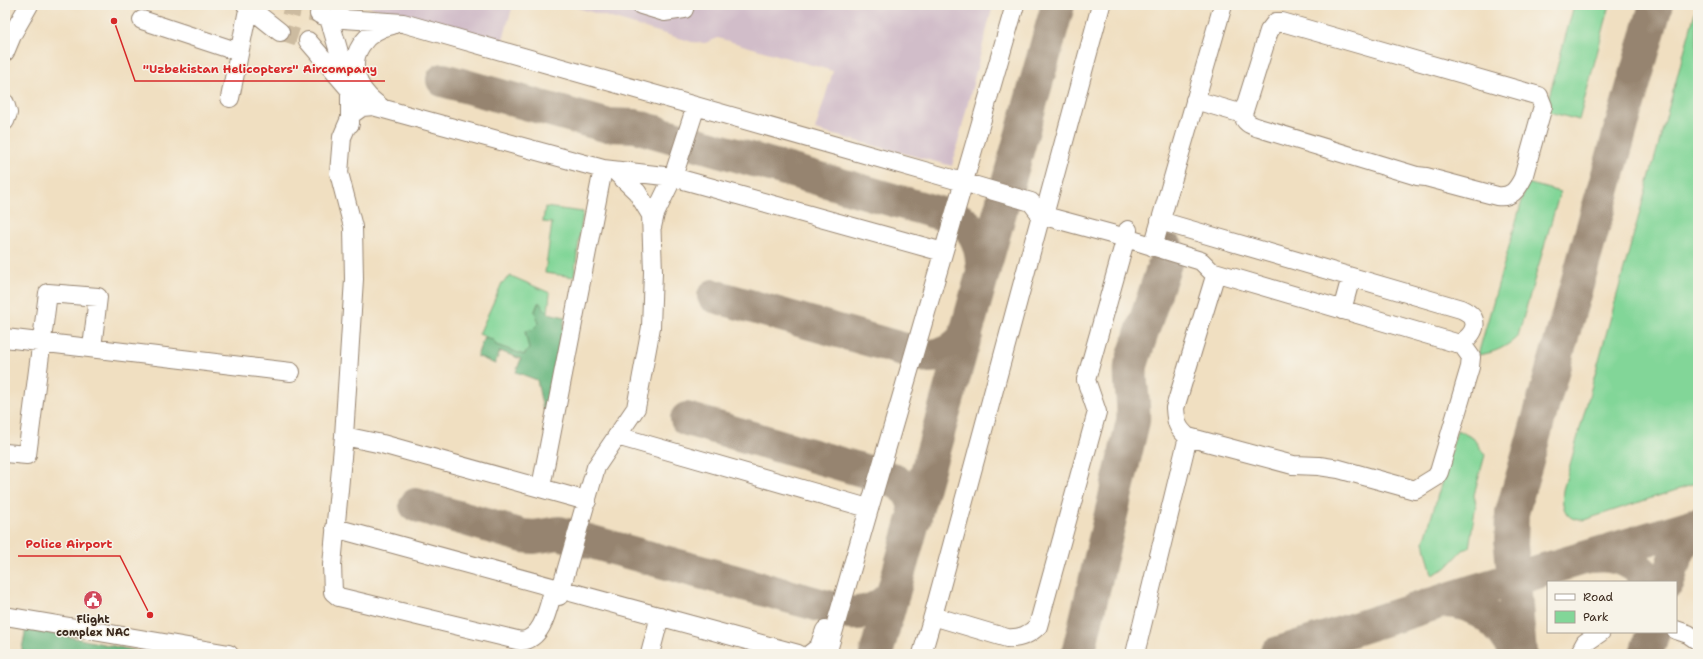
<svg xmlns="http://www.w3.org/2000/svg" width="1703" height="659" viewBox="0 0 1703 659" font-family="'Shantell Sans',sans-serif">
	<rect width="100%" height="100%" fill="#f7f3e8"/>
	<filter id="ink" filterUnits="userSpaceOnUse"><feTurbulence type="fractalNoise" baseFrequency=".025" numOctaves="2"/><feDisplacementMap in="SourceGraphic" scale="8" xChannelSelector="R" yChannelSelector="G"/><feConvolveMatrix kernelMatrix="1 2 1 2 8 2 1 2 1" color-interpolation-filters="sRGB"/></filter>
	<filter id="wash" filterUnits="userSpaceOnUse"><feTurbulence type="fractalNoise" baseFrequency=".012" numOctaves="4" result="noise"/><feDisplacementMap in="SourceGraphic" scale="16" xChannelSelector="R" yChannelSelector="G"/><feGaussianBlur stdDeviation="0.9" result="paint"/><feColorMatrix in="noise" values="0 0 0 0 0 0 0 0 0 0 0 0 0 0 0 0 0 1.4 0 .05"/><feComposite in="paint" operator="in"/></filter>
	<g filter="url(#wash)">
		<rect width="100%" height="100%" fill="#f0dfc1"/>
		<path fill="#d1bdc9" d="M 362,5 L 513,5 L 502,43 Z
			M 568,5 L 993,5 L 952,166 L 815,130 L 833,71 L 718,38 L 705,43 L 692,42 Z"/>
		<path fill="#82d698" stroke="#5e805b" d="M 1574,5 L 1610,5 L 1579,120 L 1545,111 Z
			M 1697,5 L 1698,483 L 1584,520 C 1565,521 1561,507 1563,490 Z
			M 1527,183 L 1560,192 L 1518,336 C 1507,347 1494,353 1478,355 Z
			M 545,207 L 583,212 L 574,277 L 545,273 L 552,223 L 543,222 Z
			M 511,276 L 550,293 L 548,313 L 538,303 L 535,311 L 539,323 L 532,330 L 525,331 L 529,349 L 523,355 L 496,345 L 493,340 L 479,334 L 502,283 Z
			M 1457,430 L 1473,438 L 1485,455 L 1474,495 L 1476,504 L 1469,548 L 1463,550 L 1446,568 L 1432,575 L 1424,542 Z"/>
		<path fill="#69b780" stroke="#52704f" d="M 539,302 L 548,313 L 565,317 L 548,411 L 543,410 L 537,380 L 516,372 L 521,359 L 500,351 L 495,364 L 477,356 L 484,337 L 493,340 L 496,345 L 524,355 L 529,349 L 525,331 L 532,330 L 539,323 L 535,311 Z
			M 26,628 L 152,654 L 21,654 Z"/>
		<g fill="none" stroke-linecap="round" stroke-linejoin="round">
			<path stroke="#968470" stroke-width="34" d="M 443,80 L 605,125 L 635,126 L 956,218 C 978,228 982,250 983,272
				M 714,296 L 927,356 C 943,357 957,348 966,335
				M 687,419 L 889,478 C 907,486 916,497 915,518
				M 416,505 L 523,536 L 534,537 L 559,533 L 849,613 C 867,615 882,607 893,594
				M 1594,556 C 1616,553 1637,563 1650,582
				M 1668,582 C 1674,561 1679,541 1698,528
				M 1442,601 C 1476,600 1503,624 1517,654
				M 876,654 L 1058,5
				M 1078,654 L 1133,421 C 1135,402 1129,384 1131,365 L 1169,251
				M 1276,654 L 1474,591 L 1698,524
				M 1520,654 L 1511,545 L 1512,513 L 1656,5
				M 1646,654 L 1653,632"/>
		</g>
	</g>
	<g filter="url(#ink)">
		<g fill="none" stroke-linecap="round" stroke-linejoin="round">
			<path stroke="#ccbba0" stroke-width="18" stroke-dasharray="18 9" stroke-linecap="butt" d="M 284,5 L 319,14
				M 280,32 L 308,41"/>
			<defs>
				<path id="minor" d="M 246,5 L 280,32
					M 641,5 L 664,12 L 684,9 L 685,5
					M 1101,5 L 1046,208 L 1041,215 L 933,616 L 1007,638 C 1020,639 1029,635 1038,626 L 1097,412 L 1086,380 L 1128,230
					M 319,14 L 329,18 L 403,23 L 963,182 L 1031,202 L 1041,215 L 1126,238 L 1201,261 L 1211,271 L 1456,343 L 1461,343 C 1477,332 1481,318 1461,309 L 1160,221
					M 329,18 L 348,83
					M 142,20 L 239,52
					M 1276,22 L 1282,22 L 1539,96 L 1543,106 L 1523,178 C 1517,190 1511,198 1497,196 L 1426,177 L 1417,176 L 1259,128 C 1251,125 1244,123 1243,114 L 1269,31 Z
					M 308,41 L 350,90 L 350,124
					M 5,52 L 13,33 L 29,5
					M 230,98 L 249,5
					M 1195,100 L 1243,114
					M 5,103 L 8,113 L 5,121
					M 382,108 C 373,101 364,94 359,83 C 346,55 366,30 393,25
					M 652,227 L 655,214 L 673,177 L 696,106
					M 1153,247 L 1223,5
					M 1216,273 L 1175,408 C 1176,422 1177,428 1188,437 L 1293,465 L 1319,466 L 1339,469 L 1415,490 L 1436,477 L 1439,472 L 1470,367 L 1471,357 L 1461,343
					M 1342,310 L 1351,277
					M 5,338 L 291,372
					M 344,436 L 382,444 L 587,501
					M 617,436 L 868,508
					M 5,453 L 27,455 L 48,293 L 98,297 L 92,348
					M 541,487 L 603,169
					M 335,528 L 798,654
					M 554,588 C 548,606 544,639 521,641 L 339,597 L 333,592 L 332,565 L 344,436 L 354,279 L 353,227 L 339,173 L 342,137 L 352,114 L 362,107 L 373,106 L 603,169 L 673,177 L 943,252
					M 559,596 L 596,467 L 636,408 L 651,327 L 653,272 L 651,215 L 637,192 L 616,172
					M 5,616 L 229,654
					M 1676,630 L 1688,634 L 1698,641
					M 650,654 L 660,616
					M 810,654 L 819,647 L 825,630
					M 827,654 L 1015,5
					M 922,654 L 933,616
					M 1135,654 L 1188,437
					M 1579,654 L 1585,643 L 1601,632"/>
			</defs>
			<use href="#minor" stroke="#968470" stroke-width="20"/>
			<use href="#minor" stroke="#fff" stroke-width="18"/>
		</g>
	</g>
	<defs>
		<symbol id="civic-disc" viewBox="-11 -11 22 22"><circle r="9.5" fill="#d1495b" stroke="#f7f3e8"/><path d="M-.6-6.5H3V-4.5H.6V-3L4-1V1h2V6H-6V1h2V-1L-.6-3ZM-1.2 2.5V6h2.4V2.5Z" fill="#fff"/></symbol>
	</defs>
	<g fill-rule="evenodd">
		<use href="#civic-disc" x="82" y="589" width="22" height="22"/>
	</g>
	<g text-anchor="middle" dominant-baseline="central" stroke-width="3" stroke-linejoin="round" paint-order="stroke">
		<g font-size="11" font-weight="bold" fill="#3b2a1e" stroke="#f7f3e8">
			<text x="93" y="619">Flight<tspan x="93" dy="13">complex NAC</tspan></text>
		</g>
	</g>
	<path fill="none" stroke="#d62828" stroke-width="1.5" d="M114 21L135 81H385M150 615L120 556H18"/>
	<g fill="#d62828" stroke="#f7f3e8" stroke-width="1.5">
		<circle cx="114" cy="21" r="4"/>
		<circle cx="150" cy="615" r="4"/>
	</g>
	<g font-size="12" text-anchor="middle" font-weight="bold" fill="#d62828" stroke="#f7f3e8" stroke-width="3" stroke-linejoin="round" paint-order="stroke">
		<text x="260" y="73">"Uzbekistan Helicopters" Aircompany</text>
		<text x="69" y="548">Police Airport</text>
	</g>
	<rect width="1703" height="659" fill="none" stroke="#f7f3e8" stroke-width="20"/>
	<rect x="1547" y="581" width="130" height="52" fill="#f7f3e8" stroke="#aca397"/>
	<rect x="1555" y="594" width="20" height="6" fill="#ffffff" stroke="#aca397"/>
	<text x="1583" y="601" font-size="12" fill="#3b2a1e">Road</text>
	<rect x="1555" y="611" width="20" height="12" fill="#82d698" stroke="#aca397"/>
	<text x="1583" y="621" font-size="12" fill="#3b2a1e">Park</text>
</svg>
